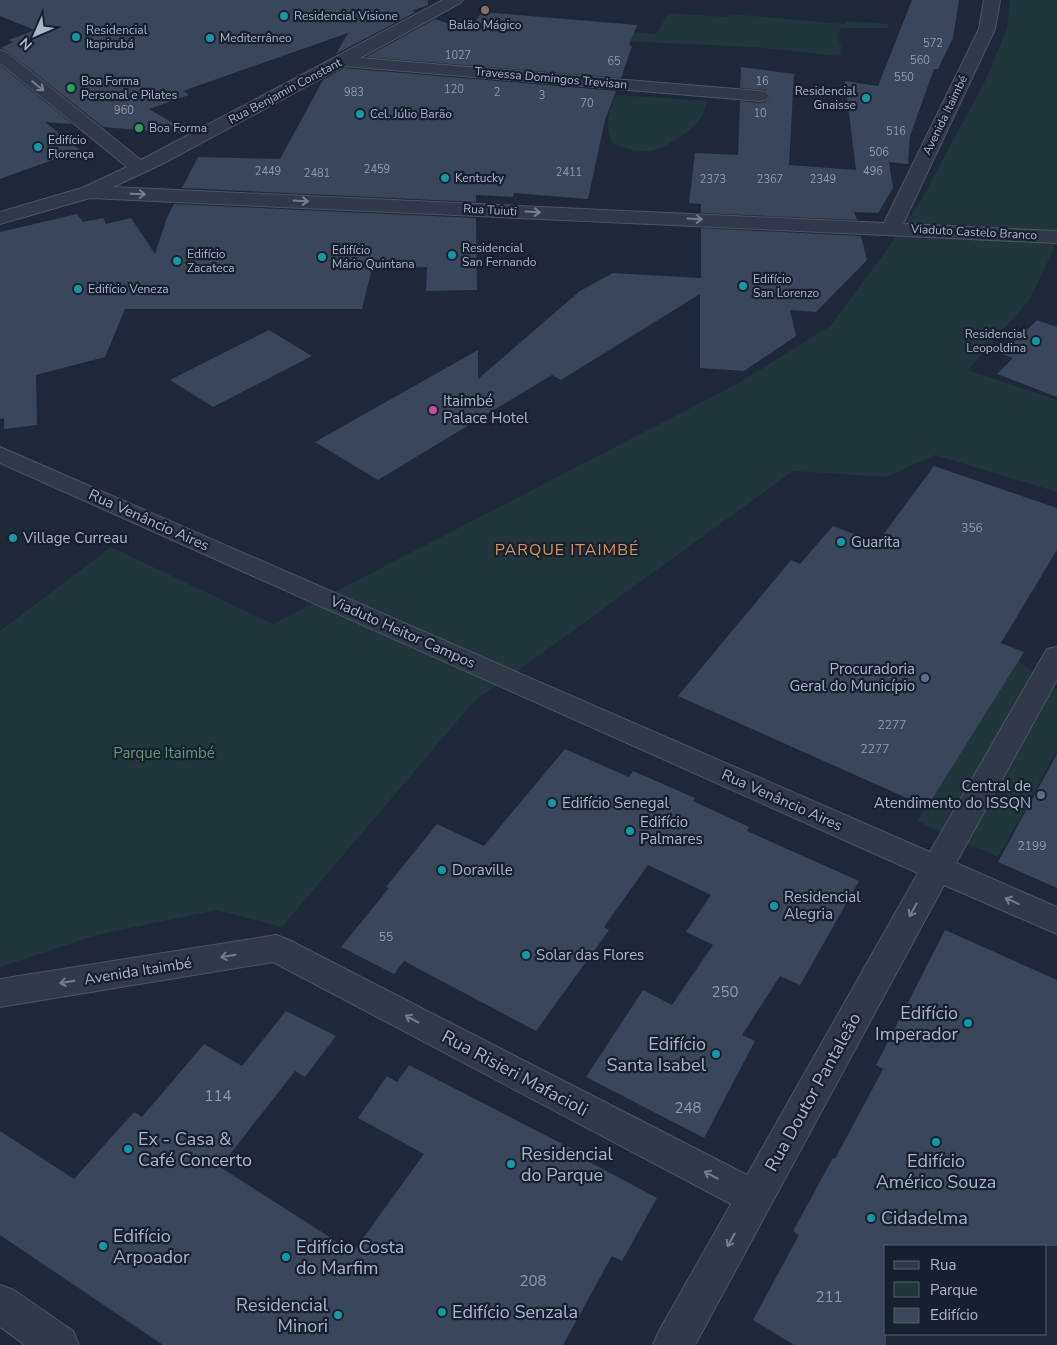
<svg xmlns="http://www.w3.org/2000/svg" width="1057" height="1345" viewBox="0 0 1057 1345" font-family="'Nunito Sans',sans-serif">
	<rect width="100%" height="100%" fill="#1e2839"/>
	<path fill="#20363a" d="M 1010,0 L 1057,0 L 1057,242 L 1030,299 L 968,370 L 1057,400 L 1057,492 L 935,455 L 886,477 L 793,471 L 508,678 L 476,699 L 282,927 L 216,910 L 97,935 L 0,967 L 0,631 L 111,547 L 273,624 L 704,401 L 742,381 L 830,326 L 885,252 L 920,202 L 985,81 L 1007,29 Z
		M 669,13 L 726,17 L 731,14 L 844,24 L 847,21 L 888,24 L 888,28 L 841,28 L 837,35 L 841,46 L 840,56 L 753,47 L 613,41 L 437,27 L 457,18 L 656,34 Z
		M 616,95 L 708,101 C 705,107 704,114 700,119 C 691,131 666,148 651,151 C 638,153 624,148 612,143 C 604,124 609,114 616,95 Z
		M 1018,661 L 1057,690 L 1057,749 L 1025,810 L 998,857 L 917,821 Z"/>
	<path fill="#3a4659" d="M 0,0 L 428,0 L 428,5 L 412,11 L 416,12 L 336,54 L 348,33 L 183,91 L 189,95 L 149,109 L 189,132 L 186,134 L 103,127 L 7,51 L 1,48 L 13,42 L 9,40 L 35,30 L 0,16 Z
		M 912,0 L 959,0 L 953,38 L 938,69 L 934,69 L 910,136 L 908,164 L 889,162 L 893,188 L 878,213 L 854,212 L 857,220 L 701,213 L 701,204 L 689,203 L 695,153 L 738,155 L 740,101 L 760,103 L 766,102 L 770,97 L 766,90 L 740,88 L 741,67 L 794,74 L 789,165 L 856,170 L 845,81 L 878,86 Z
		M 482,12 L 637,25 L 629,45 L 632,46 L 621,78 L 366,57 L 435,19 L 469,31 Z
		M 0,65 L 72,124 L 45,122 L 80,150 L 0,179 Z
		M 344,68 L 616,91 L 605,120 L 588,199 L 514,193 L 513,197 L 476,195 L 476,202 L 182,188 L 198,157 L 280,159 L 323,80 Z
		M 174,204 L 476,218 L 477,290 L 426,291 L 427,267 L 372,268 L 362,309 L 125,309 L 105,357 L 36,375 L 37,425 L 4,429 L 4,418 L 0,419 L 0,232 L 77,214 L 83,222 L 103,218 L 106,224 L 131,218 L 155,254 L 167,218 Z
		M 701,228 L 861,236 L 867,260 L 816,312 L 790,310 L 796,336 L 744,371 L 700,368 L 700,294 L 561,380 L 552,375 L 378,480 L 315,442 L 478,350 L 478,379 L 580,291 L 613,273 L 701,278 Z
		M 1037,320 L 1057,327 L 1057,397 L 997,374 L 1013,358 L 1002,354 Z
		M 269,330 L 312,356 L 213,407 L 170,380 Z
		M 934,466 L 1057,508 L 1057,550 L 1001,643 L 1024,652 L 927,807 L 678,696 L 791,560 L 800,564 L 833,526 L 877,543 Z
		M 565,749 L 629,777 L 633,771 L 695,798 L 693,801 L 749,827 L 747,831 L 859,881 L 800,985 L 780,976 L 742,1035 L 755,1041 L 704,1138 L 586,1077 L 643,990 L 672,1005 L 713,945 L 686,932 L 711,895 L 648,865 L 604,927 L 609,930 L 536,1031 L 404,961 L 394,974 L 341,947 L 389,888 L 386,887 L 437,824 L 484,846 Z
		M 1057,754 L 1057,888 L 998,862 Z
		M 945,930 L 1057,980 L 1057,1246 L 886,1246 L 886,1345 L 794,1345 L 753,1320 L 799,1235 L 793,1231 L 833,1158 L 835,1159 L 883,1069 L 876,1065 Z
		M 286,1011 L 336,1036 L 305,1077 L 295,1071 L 220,1167 L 353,1252 L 424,1154 L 358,1118 L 387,1076 L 397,1082 L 409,1065 L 584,1155 L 582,1158 L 657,1198 L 622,1261 L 612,1256 L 563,1345 L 163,1345 L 0,1235 L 0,1131 L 74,1179 L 134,1112 L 142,1117 L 204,1044 L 242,1066 Z"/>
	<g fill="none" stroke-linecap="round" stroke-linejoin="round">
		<defs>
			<path id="minor" d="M 443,0 L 463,0 L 460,3 L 360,58 L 760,91 L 766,92 L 769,96 L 766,100 L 760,101 L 344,66 L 164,163 L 113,187 L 884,223 L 979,29 L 984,0 L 1000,0 L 995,29 L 903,224 L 1057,231 L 1057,243 L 90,198 L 0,224 L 0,212 L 82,188 L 127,167 L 0,63 L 0,50 L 6,52 L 141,160 Z
				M 0,447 L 930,852 L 1047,649 L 1057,647 L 1057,680 L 956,863 L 1057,907 L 1057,934 L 944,885 L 695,1345 L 653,1345 L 659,1331 L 731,1204 L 273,962 L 0,1007 L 0,979 L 276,935 L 287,939 L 747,1175 L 918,873 L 0,463 Z
				M 0,1285 L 14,1290 L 73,1331 L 79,1345 L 25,1345 L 0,1327 Z"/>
		</defs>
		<use href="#minor" stroke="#4c5564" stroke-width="2"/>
		<use href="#minor" fill="#323a49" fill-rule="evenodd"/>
	</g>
	<defs><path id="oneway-shaft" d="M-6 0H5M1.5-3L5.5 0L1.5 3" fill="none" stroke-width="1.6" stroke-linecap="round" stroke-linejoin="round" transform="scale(1.25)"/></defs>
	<g stroke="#757e8e">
		<use href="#oneway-shaft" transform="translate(38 86) rotate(39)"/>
		<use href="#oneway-shaft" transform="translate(138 194) rotate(2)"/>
		<use href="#oneway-shaft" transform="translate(301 201) rotate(3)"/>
		<use href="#oneway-shaft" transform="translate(533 212) rotate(3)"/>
		<use href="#oneway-shaft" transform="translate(695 219) rotate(3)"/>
		<use href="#oneway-shaft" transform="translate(1012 901) rotate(-156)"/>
		<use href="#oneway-shaft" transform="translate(913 910) rotate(119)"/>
		<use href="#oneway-shaft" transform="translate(228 956) rotate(170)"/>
		<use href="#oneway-shaft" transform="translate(67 982) rotate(171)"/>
		<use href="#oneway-shaft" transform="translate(412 1019) rotate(-152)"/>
		<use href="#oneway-shaft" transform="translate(711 1175) rotate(-152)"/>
		<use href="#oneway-shaft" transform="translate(731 1240) rotate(119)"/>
	</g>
	<circle fill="#8d6e63" stroke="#17202e" stroke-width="2" cx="485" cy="10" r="5"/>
	<g fill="#0f9aa8" stroke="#17202e" stroke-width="2">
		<circle cx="284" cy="16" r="5"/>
		<circle cx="76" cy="37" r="5"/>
		<circle cx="210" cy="38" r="5"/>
		<circle cx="866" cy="98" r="5"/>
		<circle cx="360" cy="114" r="5"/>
		<circle cx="38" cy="147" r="5"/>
		<circle cx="445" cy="178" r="5"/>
		<circle cx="452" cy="255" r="5"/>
		<circle cx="322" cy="257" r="5"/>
		<circle cx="177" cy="261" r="5"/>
		<circle cx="743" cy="286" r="5"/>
		<circle cx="78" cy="289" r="5"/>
		<circle cx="1036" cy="341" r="5"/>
		<circle cx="13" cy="538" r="5"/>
		<circle cx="841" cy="542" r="5"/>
		<circle cx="552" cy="803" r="5"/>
		<circle cx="630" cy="831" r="5"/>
		<circle cx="442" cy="870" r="5"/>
		<circle cx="774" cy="906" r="5"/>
		<circle cx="526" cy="955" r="5"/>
		<circle cx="968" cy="1023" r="5"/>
		<circle cx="716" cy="1054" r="5"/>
		<circle cx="936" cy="1142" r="5"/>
		<circle cx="128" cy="1149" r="5"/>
		<circle cx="511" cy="1164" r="5"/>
		<circle cx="871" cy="1218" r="5"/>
		<circle cx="103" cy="1246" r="5"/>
		<circle cx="286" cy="1257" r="5"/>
		<circle cx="442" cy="1312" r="5"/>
		<circle cx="338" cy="1315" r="5"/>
	</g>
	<g fill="#2e9e5b" stroke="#17202e" stroke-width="2">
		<circle cx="71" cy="88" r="5"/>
		<circle cx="139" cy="128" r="5"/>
	</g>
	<circle fill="#d1479c" stroke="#17202e" stroke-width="2" cx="433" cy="410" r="5"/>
	<g fill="#5c6f8a" stroke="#17202e" stroke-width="2">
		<circle cx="925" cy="678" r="5"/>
		<circle cx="1041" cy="795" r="5"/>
	</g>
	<g text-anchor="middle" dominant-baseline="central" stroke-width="4.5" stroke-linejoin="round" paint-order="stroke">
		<g font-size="11" fill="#9099ab">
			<text x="933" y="43">572</text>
			<text x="458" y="55">1027</text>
			<text x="920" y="60">560</text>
			<text x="614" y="61">65</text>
			<text x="904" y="77">550</text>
			<text x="762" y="81">16</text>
			<text x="454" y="89">120</text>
			<text x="354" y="92">983</text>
			<text x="497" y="92">2</text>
			<text x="542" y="95">3</text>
			<text x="587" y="103">70</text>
			<text x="124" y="110">960</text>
			<text x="760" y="113">10</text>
			<text x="896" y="131">516</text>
			<text x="879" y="152">506</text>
			<text x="377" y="169">2459</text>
			<text x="268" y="171">2449</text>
			<text x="873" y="171">496</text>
			<text x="569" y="172">2411</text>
			<text x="317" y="173">2481</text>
			<text x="713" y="179">2373</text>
			<text x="770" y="179">2367</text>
			<text x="823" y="179">2349</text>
		</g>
		<g font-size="12" fill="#acb5c6" stroke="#17202e" text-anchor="start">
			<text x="294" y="16">Residencial Visione</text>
			<text x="485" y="25" text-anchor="middle">Balão Mágico</text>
			<text x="86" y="30">Residencial<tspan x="86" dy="14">Itapirubá</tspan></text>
			<text x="220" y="38">Mediterrâneo</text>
			<text x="81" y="81">Boa Forma<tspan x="81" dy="14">Personal e Pilates</tspan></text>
			<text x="856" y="91" text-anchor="end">Residencial<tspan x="856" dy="14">Gnaisse</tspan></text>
			<text x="370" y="114">Cel. Júlio Barão</text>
			<text x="149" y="128">Boa Forma</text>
			<text x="48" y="140">Edifício<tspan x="48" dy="14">Florença</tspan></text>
			<text x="455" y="178">Kentucky</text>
			<text x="462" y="248">Residencial<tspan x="462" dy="14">San Fernando</tspan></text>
			<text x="332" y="250">Edifício<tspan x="332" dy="14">Mário Quintana</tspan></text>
			<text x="187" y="254">Edifício<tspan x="187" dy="14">Zacateca</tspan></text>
			<text x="753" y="279">Edifício<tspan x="753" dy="14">San Lorenzo</tspan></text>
			<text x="88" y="289">Edifício Veneza</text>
			<text x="1026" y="334" text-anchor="end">Residencial<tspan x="1026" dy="14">Leopoldina</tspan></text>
		</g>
		<g font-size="12" fill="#acb5c6" stroke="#17202e">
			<text transform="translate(551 78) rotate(5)">Travessa Domingos Trevisan</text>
			<text transform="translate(285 91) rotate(-28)">Rua Benjamin Constant</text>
			<text transform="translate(945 115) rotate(-64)">Avenida Itaimbé</text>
			<text transform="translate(490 210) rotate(3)">Rua Tuiuti</text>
			<text transform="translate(974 232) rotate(3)">Viaduto Castelo Branco</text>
		</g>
		<g font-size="12" fill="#9099ab">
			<text x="972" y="528">356</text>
			<text x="892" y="725">2277</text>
			<text x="875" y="749">2277</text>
			<text x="1032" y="846">2199</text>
			<text x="386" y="937">55</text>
		</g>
		<g font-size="15" fill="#acb5c6" stroke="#17202e" text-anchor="start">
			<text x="443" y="401">Itaimbé<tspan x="443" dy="17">Palace Hotel</tspan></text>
			<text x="23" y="538">Village Curreau</text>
			<text x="851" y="542">Guarita</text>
			<text x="915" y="669" text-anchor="end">Procuradoria<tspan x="915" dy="17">Geral do Município</tspan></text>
			<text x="1031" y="786" text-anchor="end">Central de<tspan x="1031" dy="17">Atendimento do ISSQN</tspan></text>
			<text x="562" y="803">Edifício Senegal</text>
			<text x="640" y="822">Edifício<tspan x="640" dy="17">Palmares</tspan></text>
			<text x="452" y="870">Doraville</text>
			<text x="784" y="897">Residencial<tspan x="784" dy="17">Alegria</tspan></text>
			<text x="536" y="955">Solar das Flores</text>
		</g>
		<g font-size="15" fill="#acb5c6" stroke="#17202e">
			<text transform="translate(149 520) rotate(24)">Rua Venâncio Aires</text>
			<text transform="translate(403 632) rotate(24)">Viaduto Heitor Campos</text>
			<text transform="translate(782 800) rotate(24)">Rua Venâncio Aires</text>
			<text transform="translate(138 971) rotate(-9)">Avenida Itaimbé</text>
		</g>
		<g font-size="15" fill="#619971" stroke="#17202e">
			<text x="164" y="753">Parque Itaimbé</text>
		</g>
		<g font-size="15" fill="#9099ab">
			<text x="725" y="992">250</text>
			<text x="218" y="1096">114</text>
			<text x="688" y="1108">248</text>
			<text x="533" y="1281">208</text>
			<text x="829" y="1297">211</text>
		</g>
		<g font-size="16" letter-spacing="1" fill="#dd9450" stroke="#17202e">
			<text x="567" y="550">PARQUE ITAIMBÉ</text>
		</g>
		<g font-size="18" fill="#acb5c6" stroke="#17202e" text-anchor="start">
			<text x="958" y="1013" text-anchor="end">Edifício<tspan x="958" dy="21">Imperador</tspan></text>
			<text x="706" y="1044" text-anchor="end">Edifício<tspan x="706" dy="21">Santa Isabel</tspan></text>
			<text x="138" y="1139">Ex - Casa &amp;<tspan x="138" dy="21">Café Concerto</tspan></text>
			<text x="521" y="1154">Residencial<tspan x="521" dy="21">do Parque</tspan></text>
			<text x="936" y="1161" text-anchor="middle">Edifício<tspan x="936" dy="21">Américo Souza</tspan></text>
			<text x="881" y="1218">Cidadelma</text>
			<text x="113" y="1236">Edifício<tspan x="113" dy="21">Arpoador</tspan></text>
			<text x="296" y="1247">Edifício Costa<tspan x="296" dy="21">do Marfim</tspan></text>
			<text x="328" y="1305" text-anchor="end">Residencial<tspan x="328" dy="21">Minori</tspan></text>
			<text x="452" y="1312">Edifício Senzala</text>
		</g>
		<g font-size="18" fill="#acb5c6" stroke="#17202e">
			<text transform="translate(515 1073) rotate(28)">Rua Risieri Mafacioli</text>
			<text transform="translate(813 1092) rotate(-61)">Rua Doutor Pantaleão</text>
		</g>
	</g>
	<rect x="884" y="1245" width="162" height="90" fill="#17202e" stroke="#535c6b"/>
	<rect x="894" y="1261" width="25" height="8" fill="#323a49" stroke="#535c6b"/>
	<text x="930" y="1270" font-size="15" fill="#acb5c6">Rua</text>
	<rect x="894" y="1282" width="25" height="15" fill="#20363a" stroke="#535c6b"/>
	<text x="930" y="1295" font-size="15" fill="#acb5c6">Parque</text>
	<rect x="894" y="1308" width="25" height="15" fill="#3a4659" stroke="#535c6b"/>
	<text x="930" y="1320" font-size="15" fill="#acb5c6">Edifício</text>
	<g transform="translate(35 35) rotate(225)" stroke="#17202e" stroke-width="4" paint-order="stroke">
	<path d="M0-4L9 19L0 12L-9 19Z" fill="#acb5c6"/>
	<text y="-8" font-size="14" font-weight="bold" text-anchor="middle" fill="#acb5c6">N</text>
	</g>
</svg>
